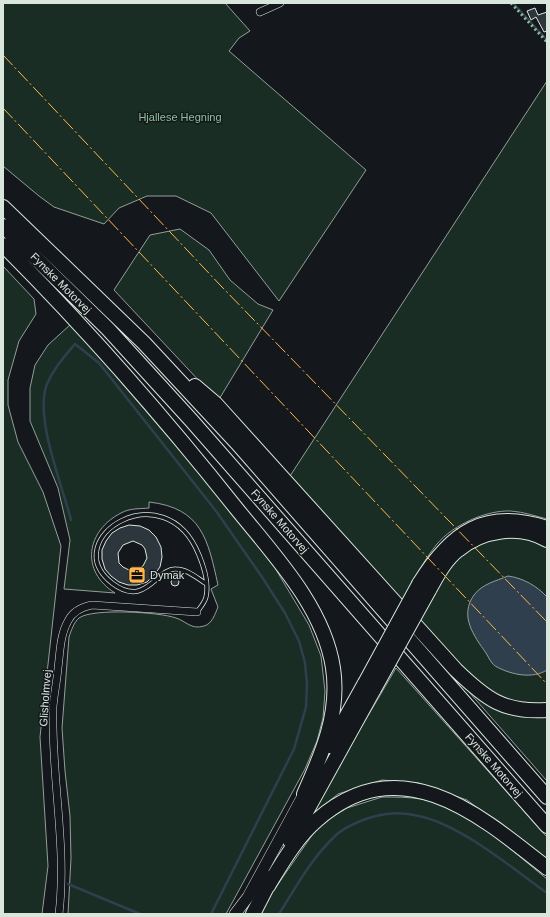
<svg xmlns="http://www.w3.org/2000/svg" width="550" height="917" viewBox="0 0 550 917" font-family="Arial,sans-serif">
	<rect width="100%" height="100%" fill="#14181c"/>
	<path fill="#1a2d24" stroke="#939e99" d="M 3,3 L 225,3 L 250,31 L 239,38 L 229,51 L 366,170 L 279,301 L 211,213 L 176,196 L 147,196 L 119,208 L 104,224 L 54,207 L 39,196 L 3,166 Z
		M 547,81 L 547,519 C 535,516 524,512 511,511 C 486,510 453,525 437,544 C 423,561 413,582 403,601 L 290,476 Z
		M 180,229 L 209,250 L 230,280 L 258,304 L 273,310 L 218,401 L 114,290 L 150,235 Z
		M 3,266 L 34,299 L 36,314 L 19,341 L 8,380 L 8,405 L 18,442 L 43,492 L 61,546 L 40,737 L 48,866 L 42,914 L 3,914 Z
		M 71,324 L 213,489 L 275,568 L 309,625 L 321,656 L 325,691 L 323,718 L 317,741 L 305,769 L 226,914 L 68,914 L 71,858 L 70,816 L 65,771 L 62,728 L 69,637 C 71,631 74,622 79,618 C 92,608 160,612 176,618 C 186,621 191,630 204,626 C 212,624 215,614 218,607 L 211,589 L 218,585 C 208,540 202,508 149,502 L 149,508 C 139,509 130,508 121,513 C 86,531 80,571 115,593 L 64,589 L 70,540 L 58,488 L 30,421 L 30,388 L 35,365 L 48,345 Z
		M 518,535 L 547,546 L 547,704 C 534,705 511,704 499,698 C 466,679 443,646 418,618 L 453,560 L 489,538 Z
		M 396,668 L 547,837 L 547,860 L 467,800 L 419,783 L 382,780 L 338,794 L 308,818 Z
		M 471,691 L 547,714 L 547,781 L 469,692 Z
		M 382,797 C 395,797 408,797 421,799 C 468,809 511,850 547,879 L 547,914 L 261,914 L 273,888 L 278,884 L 315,831 L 329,819 L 347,808 Z"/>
	<path fill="#2f3f4d" stroke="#939e99" d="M 508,576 C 523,578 537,586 547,597 L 547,670 C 533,679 512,675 497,667 C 492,665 489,658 486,653 C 474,636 459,616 474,595 C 482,584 496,581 508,576 Z"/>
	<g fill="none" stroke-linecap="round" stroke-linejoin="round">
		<path stroke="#2f3f4d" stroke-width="2.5" d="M 513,3 L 547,40
			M 71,520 C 62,484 34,417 47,384 C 54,368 64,357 75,344 L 99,363 L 216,511 L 262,577 L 285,613 L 299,641 L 305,663 L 307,684 L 306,707 L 294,749 L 211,914
			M 68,884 L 140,914
			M 279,914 C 296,887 311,859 334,837 C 341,829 353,824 363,820 C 381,813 400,811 419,816 C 461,825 512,868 547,893"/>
	</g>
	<path fill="#2c363c" stroke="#d8e6dc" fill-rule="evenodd" d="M 535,8 L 538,15 L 547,12 L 547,31 L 544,32 L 536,17 L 531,20 L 527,11 Z
		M 129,525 L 140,526 L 149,530 L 156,537 L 161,547 L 162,557 L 160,567 L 154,575 L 147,582 L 137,585 L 128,585 L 119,582 L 111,576 L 105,569 L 102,559 L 102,550 L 106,541 L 112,533 L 120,528 ZM 133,541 L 142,545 L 145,549 L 147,558 L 143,566 L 135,571 L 131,571 L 123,567 L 119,563 L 118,553 L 123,545 Z
		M171 582a4 4 0 1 1 8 0a4 4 0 1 1-8 0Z"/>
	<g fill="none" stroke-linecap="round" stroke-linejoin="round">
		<defs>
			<path id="lane" d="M 197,612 C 200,608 205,602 206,597 C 209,584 204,567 199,555 C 165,470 56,539 112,583 C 146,609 156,568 176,569 C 187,569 197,578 205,583"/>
			<path id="street" d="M 260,12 L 280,3
				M 59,914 C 67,845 51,776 53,707 C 54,694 57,681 58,668 C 60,653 60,635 68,621 C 73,611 81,607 92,605 L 197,612"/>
			<path id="secondary" d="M 235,914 L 248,897 L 304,794"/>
			<path id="highway" d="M 3,207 L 144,343 L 237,443 L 547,797
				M 3,226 L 108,329 L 191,420 L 547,826
				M 3,245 C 86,328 163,416 236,508 C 273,554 324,607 333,668 C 340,713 322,754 304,794
				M 195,386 L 215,403 L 456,670 C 486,699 504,713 547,710
				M 419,584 C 451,532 485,508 547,528
				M 429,590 C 437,576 445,560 458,550 C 482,530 519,524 547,540
				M 330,746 L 365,683
				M 290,841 L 374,689
				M 268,886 C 282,863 296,838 317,820 C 400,747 479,814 547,868
				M 253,914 L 272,877"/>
		</defs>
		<use href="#lane" stroke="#d8e6dc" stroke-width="5"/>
		<use href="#street" stroke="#d8e6dc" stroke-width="8"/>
		<use href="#secondary" stroke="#d8e6dc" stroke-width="12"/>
		<use href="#highway" stroke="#d8e6dc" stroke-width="16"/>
		<use href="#lane" stroke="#14181c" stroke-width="3.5"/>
		<use href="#street" stroke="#14181c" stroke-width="7"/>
		<use href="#secondary" stroke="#14181c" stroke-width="11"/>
		<use href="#highway" stroke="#14181c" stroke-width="14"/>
		<defs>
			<path id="highway-bridge" d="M 365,683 L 419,584
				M 374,689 L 429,590"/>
		</defs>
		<use href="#highway-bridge" stroke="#d8e6dc" stroke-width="16" stroke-linecap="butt"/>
		<use href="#highway-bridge" stroke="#14181c" stroke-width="14"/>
		<path stroke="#8ac095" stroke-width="3" stroke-dasharray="2 3" stroke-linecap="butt" d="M 511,3 L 547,42"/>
		<path stroke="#ffb74d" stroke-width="1" stroke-dasharray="14 3 2 3" stroke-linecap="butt" d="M 3,55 L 221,286 L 547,622
			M 3,108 L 547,684"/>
	</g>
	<defs>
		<symbol id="office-square" viewBox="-11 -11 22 22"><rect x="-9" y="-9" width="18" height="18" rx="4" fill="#ffb74d" stroke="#14181c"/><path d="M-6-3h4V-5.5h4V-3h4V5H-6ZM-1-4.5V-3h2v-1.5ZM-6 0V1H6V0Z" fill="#111"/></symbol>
	</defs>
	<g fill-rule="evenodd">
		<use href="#office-square" x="127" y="565" width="20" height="20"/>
	</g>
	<g text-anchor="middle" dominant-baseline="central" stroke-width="3" stroke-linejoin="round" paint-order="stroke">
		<g font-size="11" fill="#8ac095" stroke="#14181c">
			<text x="180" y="117">Hjallese Hegning</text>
		</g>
		<g font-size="11" fill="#d8e6dc" stroke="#14181c">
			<text transform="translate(61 283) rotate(45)">Fynske Motorvej</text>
			<text transform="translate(280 521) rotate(49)">Fynske Motorvej</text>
			<text transform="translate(45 698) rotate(-86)">Glisholmvej</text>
			<text transform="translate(494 765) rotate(49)">Fynske Motorvej</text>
		</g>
		<g font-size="11" fill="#d8e6dc" stroke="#14181c" text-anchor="start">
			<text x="150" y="575">Dymak</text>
		</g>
	</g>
	<rect width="550" height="917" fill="none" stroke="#d8e6dc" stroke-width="8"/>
</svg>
